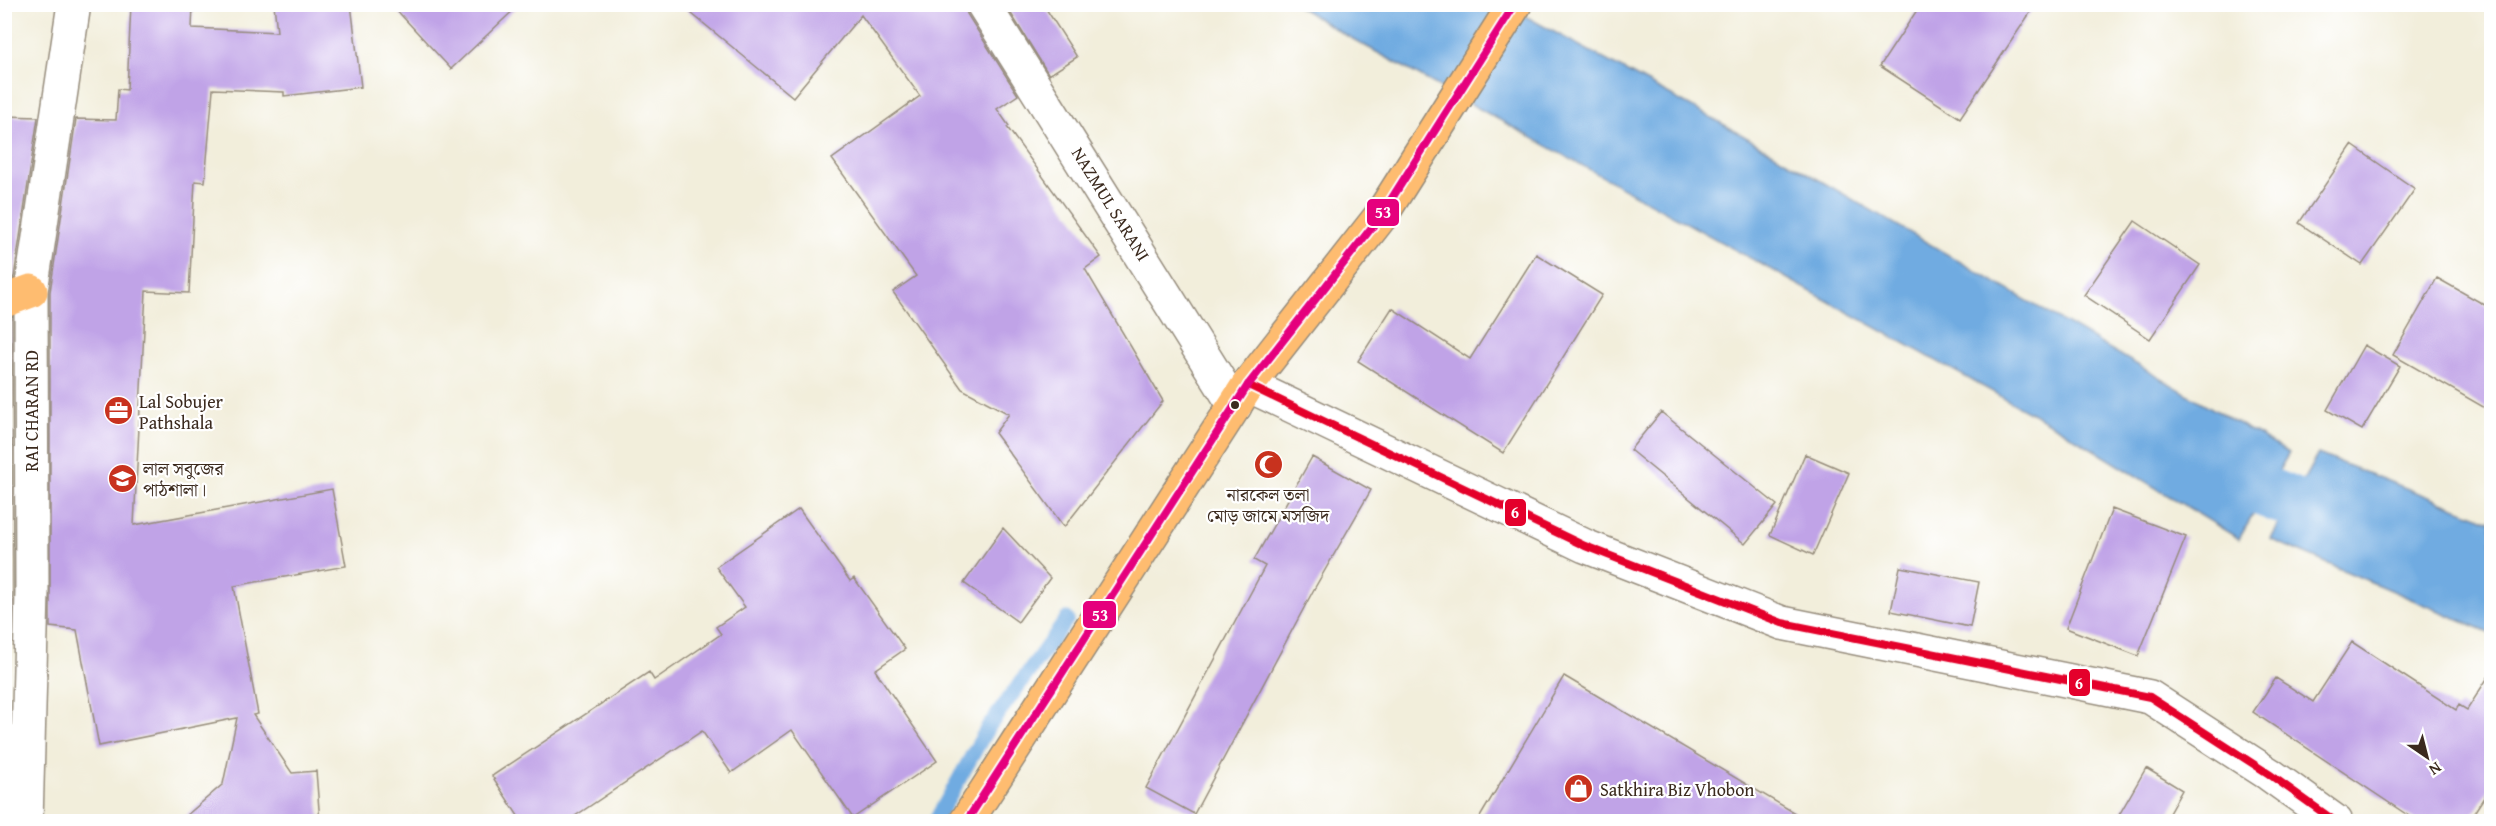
<svg xmlns="http://www.w3.org/2000/svg" width="2496" height="826" viewBox="0 0 2496 826" font-family="'Gentium Book Plus','Noto Serif Bengali',serif">
	<rect width="100%" height="100%" fill="#fff"/>
	<filter id="ink" filterUnits="userSpaceOnUse"><feTurbulence type="fractalNoise" baseFrequency=".0167" numOctaves="2"/><feDisplacementMap in="SourceGraphic" scale="12" xChannelSelector="R" yChannelSelector="G"/><feConvolveMatrix kernelMatrix="1 2 1 2 8 2 1 2 1" color-interpolation-filters="sRGB"/></filter>
	<filter id="wash" filterUnits="userSpaceOnUse"><feTurbulence type="fractalNoise" baseFrequency=".008" numOctaves="4" result="noise"/><feDisplacementMap in="SourceGraphic" scale="24" xChannelSelector="R" yChannelSelector="G"/><feGaussianBlur stdDeviation="1.35" result="paint"/><feColorMatrix in="noise" values="0 0 0 0 0 0 0 0 0 0 0 0 0 0 0 0 0 1.4 0 .05"/><feComposite in="paint" operator="in"/></filter>
	<g filter="url(#wash)">
		<rect width="100%" height="100%" fill="#f2eedb"/>
		<path fill="#70abe1" stroke="#566a80" stroke-width="1.5" d="M 1296,5 L 1505,5 L 1730,128 L 2289,453 L 2239,539 L 2060,429 L 1342,33 Z
			M 2318,454 L 2491,521 L 2491,633 L 2270,539 Z"/>
		<g fill="none" stroke-linecap="round" stroke-linejoin="round">
			<path stroke="#70abe1" stroke-width="15" d="M 935,822 L 987,729 L 1067,619"/>
			<path stroke="#70abe1" stroke-width="51" d="M 2204,461 L 2247,485 L 2357,528"/>
		</g>
		<g id="blocks">
			<path fill="#c0a3e7" d="M 131,4 L 193,4 L 192,28 L 277,32 L 274,4 L 351,4 L 361,87 L 284,96 L 284,92 L 213,89 L 205,182 L 195,181 L 189,293 L 146,291 L 134,525 L 332,489 L 346,566 L 234,586 L 258,714 L 253,715 L 292,773 L 316,771 L 320,822 L 179,822 L 223,784 L 237,718 L 99,746 L 77,630 L 50,627 L 50,292 L 76,119 L 116,120 L 118,89 L 127,90 Z
				M 391,4 L 520,4 L 451,69 Z
				M 680,4 L 964,4 L 967,14 L 1018,95 L 997,109 L 1009,126 L 1007,127 L 1101,257 L 1085,269 L 1163,401 L 1064,527 L 995,433 L 1009,414 L 962,389 L 893,292 L 916,276 L 832,159 L 920,96 L 861,15 L 793,97 Z
				M 1005,4 L 1043,4 L 1077,57 L 1049,75 Z
				M 1921,4 L 2036,4 L 1960,118 L 1880,66 Z
				M 4,116 L 38,117 L 14,277 L 4,281 Z
				M 2352,145 L 2415,189 L 2362,265 L 2299,223 Z
				M 2135,221 L 2200,265 L 2150,339 L 2084,295 Z
				M 1536,254 L 1602,295 L 1503,453 L 1358,361 L 1392,308 L 1470,359 Z
				M 2437,278 L 2492,309 L 2492,412 L 2393,355 Z
				M 12,318 L 13,593 L 12,622 L 4,622 L 4,319 Z
				M 2364,345 L 2400,366 L 2362,430 L 2327,410 Z
				M 1661,412 L 1777,505 L 1745,544 L 1630,450 Z
				M 1805,454 L 1849,473 L 1813,555 L 1770,535 Z
				M 1312,457 L 1371,490 L 1313,591 L 1194,814 L 1146,788 L 1265,566 L 1254,560 Z
				M 799,509 L 850,581 L 854,578 L 905,649 L 875,670 L 937,761 L 853,818 L 792,730 L 731,773 L 702,731 L 566,822 L 522,822 L 492,776 L 649,672 L 654,680 L 721,634 L 716,627 L 745,607 L 716,567 Z
				M 2112,509 L 2186,537 L 2138,656 L 2066,628 Z
				M 1003,528 L 1050,578 L 1018,622 L 964,583 Z
				M 1900,567 L 1979,582 L 1970,627 L 1891,611 Z
				M 2352,642 L 2456,710 L 2459,705 L 2467,710 L 2492,671 L 2492,785 L 2468,822 L 2418,822 L 2253,712 L 2276,678 L 2313,702 Z
				M 1564,676 L 1810,822 L 1477,822 Z
				M 2146,768 L 2182,790 L 2164,822 L 2115,822 Z"/>
		</g>
	</g>
	<g filter="url(#ink)">
		<use href="#blocks" fill-opacity="0" stroke="#968c7c" stroke-width="1.5"/>
		<g fill="none" stroke-linecap="round" stroke-linejoin="round">
			<defs>
				<path id="minor" d="M 983,4 L 1235,406
					M 1248,385 L 1585,546 L 1782,623 L 2150,697 L 2269,774 L 2336,822
					M 26,822 L 32,593 L 31,291 L 74,4"/>
				<path id="major" d="M 4,301 L 31,291"/>
				<path id="highway" d="M 966,822 L 1248,385 L 1380,217 L 1515,4"/>
			</defs>
			<use href="#minor" stroke="#968c7c" stroke-width="36"/>
			<use href="#major" stroke="#968c7c" stroke-width="36"/>
			<use href="#highway" stroke="#968c7c" stroke-width="36"/>
			<use href="#minor" stroke="#fff" stroke-width="33"/>
			<use href="#major" stroke="#febc70" stroke-width="33"/>
			<use href="#highway" stroke="#febc70" stroke-width="33"/>
			<defs>
				<path id="bus-1" d="M 1248,385 L 1585,546 L 1782,623 L 2150,697 L 2269,774 L 2336,822"/>
				<path id="bus-2" d="M 966,822 L 1248,385 L 1380,217 L 1515,4"/>
			</defs>
			<use href="#bus-1" stroke="#fff" stroke-width="12"/>
			<use href="#bus-2" stroke="#fff" stroke-width="12"/>
			<use href="#bus-1" stroke="#e4002b" stroke-width="8"/>
			<use href="#bus-2" stroke="#e5007d" stroke-width="8"/>
		</g>
	</g>
	<defs>
		<symbol id="office-disc" viewBox="-11 -11 22 22"><circle r="9.5" fill="#c8321e" stroke="#fff"/><path d="M-6-3h4V-5.5h4V-3h4V5H-6ZM-1-4.5V-3h2v-1.5ZM-6 0V1H6V0Z" fill="#fff"/></symbol>
		<symbol id="mosque-disc" viewBox="-11 -11 22 22"><circle r="9.5" fill="#c8321e" stroke="#fff"/><path d="M3.5-4.9A6 6 0 1 0 3.5 4.9A5 5 0 1 1 3.5-4.9Z" fill="#fff"/></symbol>
		<symbol id="school-disc" viewBox="-11 -11 22 22"><circle r="9.5" fill="#c8321e" stroke="#fff"/><path d="M0-5L7-2L0 1L-7-2ZM-4 1L0 2.5L4 1V4Q0 6-4 4Z" fill="#fff"/></symbol>
		<symbol id="shop-disc" viewBox="-11 -11 22 22"><circle r="9.5" fill="#c8321e" stroke="#fff"/><path d="M-5-2.5h2.3a2.7 3.5 0 0 1 5.4 0H5L5.5 6h-11ZM-1.5-2.5h3a1.5 2.3 0 0 0-3 0Z" fill="#fff"/></symbol>
	</defs>
	<g fill-rule="evenodd">
		<use href="#office-disc" x="102" y="394" width="33" height="33"/>
		<use href="#mosque-disc" x="1252" y="448" width="33" height="33"/>
		<use href="#school-disc" x="106" y="462" width="33" height="33"/>
		<use href="#shop-disc" x="1562" y="772" width="33" height="33"/>
	</g>
	<circle fill="#3b2a1e" stroke="#fff" stroke-width="2" cx="1235" cy="405" r="5"/>
	<g text-anchor="middle" dominant-baseline="central" stroke-width="4.5" stroke-linejoin="round" paint-order="stroke">
		<g font-size="18" fill="#3b2a1e" stroke="#fff">
			<text transform="translate(1111 204) rotate(58)">NAZMUL SARANI</text>
			<text transform="translate(31 411) rotate(-90)">RAI CHARAN RD</text>
		</g>
		<g font-size="18" fill="#3b2a1e" stroke="#fff" text-anchor="start">
			<text x="139" y="401">Lal Sobujer<tspan x="139" dy="21">Pathshala</tspan></text>
			<text x="143" y="468">লাল সবুজের<tspan x="143" dy="21">পাঠশালা।</tspan></text>
			<text x="1268" y="494" text-anchor="middle">নারকেল তলা<tspan x="1268" dy="21">মোড় জামে মসজিদ</tspan></text>
			<text x="1600" y="789">Satkhira Biz Vhobon</text>
		</g>
	</g>
	<g stroke="#fff" stroke-width="2">
		<rect x="1366" y="198" width="34" height="29" rx="6" fill="#e5007d"/>
		<rect x="1504" y="498" width="23" height="29" rx="6" fill="#e4002b"/>
		<rect x="1082" y="600" width="35" height="29" rx="6" fill="#e5007d"/>
		<rect x="2068" y="668" width="23" height="29" rx="6" fill="#e4002b"/>
	</g>
	<g font-size="16" text-anchor="middle" font-weight="bold" fill="#fff">
		<text x="1383" y="218">53</text>
		<text x="1515" y="518">6</text>
		<text x="1100" y="621">53</text>
		<text x="2079" y="689">6</text>
	</g>
	<rect width="2496" height="826" fill="none" stroke="#fff" stroke-width="24"/>
	<g transform="translate(2427 757) rotate(145)" stroke="#ffffff" stroke-width="4.5" paint-order="stroke">
	<path d="M0-4.5L10 22L0 15L-10 22Z" fill="#3b2a1e"/>
	<text y="-9" font-size="16" font-weight="bold" text-anchor="middle" fill="#3b2a1e">N</text>
	</g>
</svg>
